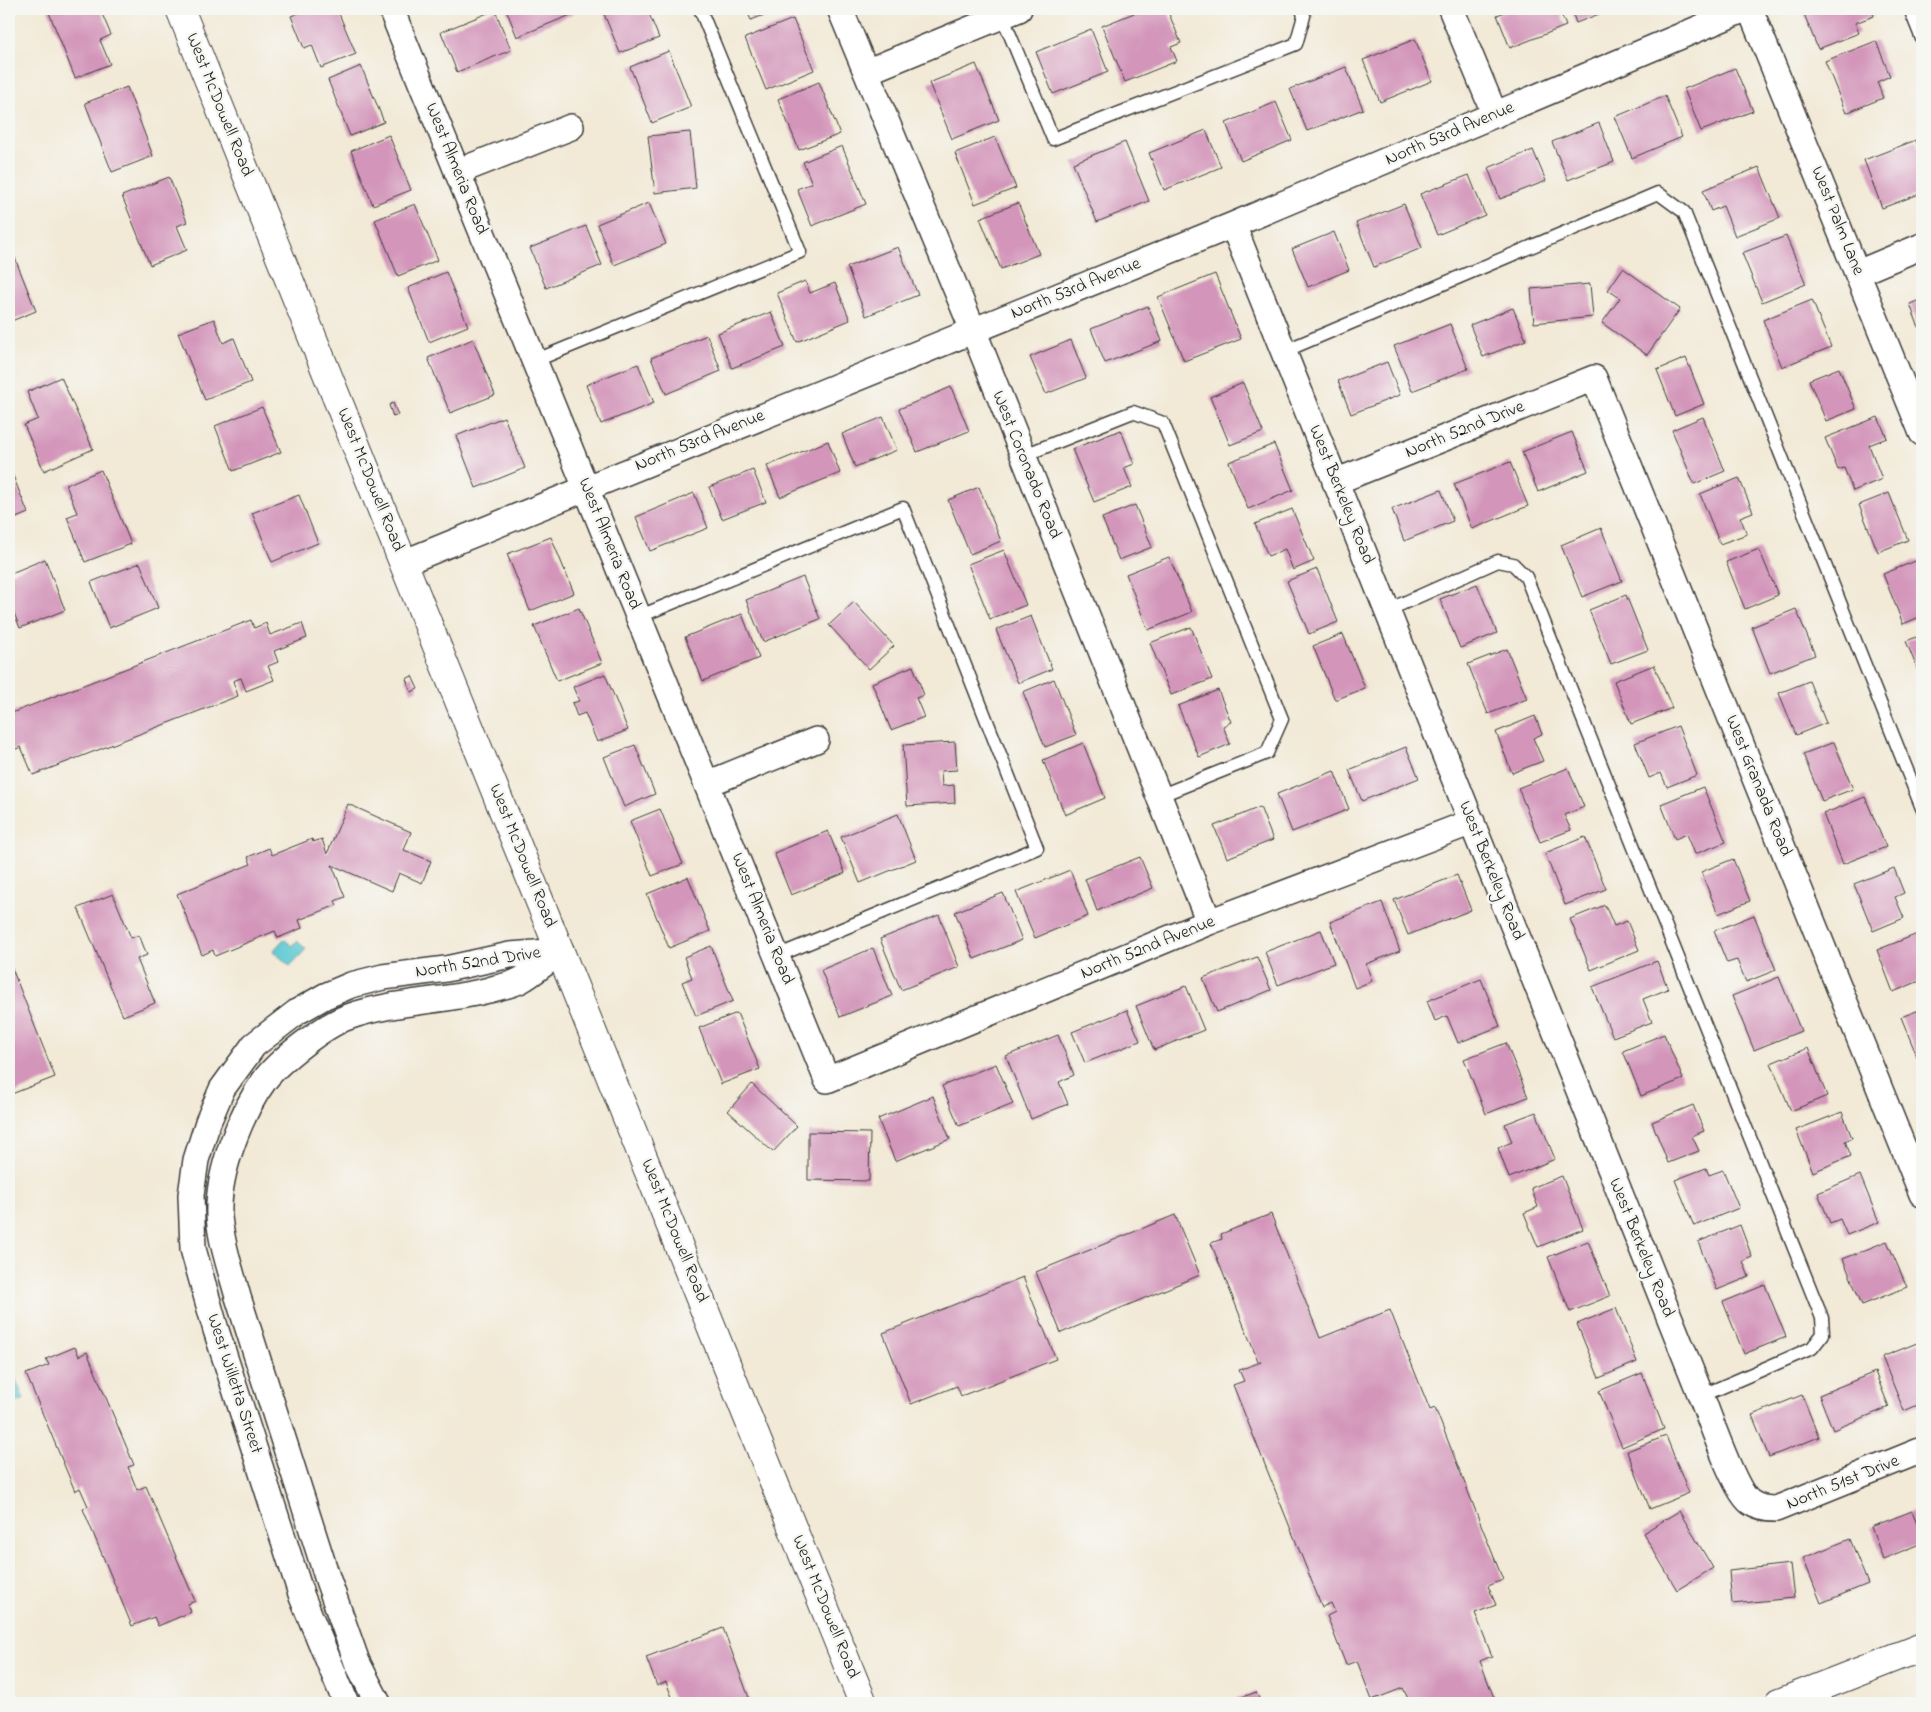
<svg xmlns="http://www.w3.org/2000/svg" width="1931" height="1712" viewBox="0 0 1931 1712" font-family="'Indie Flower',sans-serif">
	<rect width="100%" height="100%" fill="#f6f6f2"/>
	<filter id="ink" filterUnits="userSpaceOnUse"><feTurbulence type="fractalNoise" baseFrequency=".02" numOctaves="2"/><feDisplacementMap in="SourceGraphic" scale="10" xChannelSelector="R" yChannelSelector="G"/><feConvolveMatrix kernelMatrix="1 2 1 2 8 2 1 2 1" color-interpolation-filters="sRGB"/></filter>
	<filter id="wash" filterUnits="userSpaceOnUse"><feTurbulence type="fractalNoise" baseFrequency=".0096" numOctaves="4" result="noise"/><feDisplacementMap in="SourceGraphic" scale="20" xChannelSelector="R" yChannelSelector="G"/><feGaussianBlur stdDeviation="1.12" result="paint"/><feColorMatrix in="noise" values="0 0 0 0 0 0 0 0 0 0 0 0 0 0 0 0 0 1.4 0 .05"/><feComposite in="paint" operator="in"/></filter>
	<g filter="url(#wash)">
		<rect width="100%" height="100%" fill="#f2e9d6"/>
		<path fill="#5cc9d3" stroke="#3c7278" d="M 284,939 L 292,946 L 297,941 L 306,949 L 290,966 L 273,951 Z
			M 9,1364 L 24,1399 L 9,1406 Z"/>
		<g id="blocks">
			<path fill="#d395ba" d="M 53,9 L 100,9 L 111,35 L 100,40 L 110,64 L 75,78 L 48,10 Z
				M 309,9 L 337,9 L 356,54 L 321,68 L 312,45 L 304,48 L 291,16 Z
				M 506,9 L 571,9 L 573,14 L 517,37 Z
				M 602,9 L 647,9 L 659,38 L 620,53 Z
				M 746,9 L 780,9 L 751,20 Z
				M 894,9 L 907,9 L 896,13 Z
				M 1144,9 L 1167,9 L 1181,43 L 1171,47 L 1177,61 L 1125,82 L 1102,26 Z
				M 1513,9 L 1559,9 L 1566,26 L 1510,48 L 1497,15 Z
				M 1571,9 L 1612,9 L 1576,23 Z
				M 1802,9 L 1871,9 L 1874,16 L 1855,23 L 1859,33 L 1818,49 Z
				M 495,10 L 511,50 L 457,72 L 441,32 Z
				M 793,19 L 814,70 L 766,90 L 745,38 Z
				M 1091,29 L 1108,72 L 1053,94 L 1036,52 Z
				M 1415,39 L 1432,81 L 1380,102 L 1363,60 Z
				M 1876,41 L 1890,76 L 1877,82 L 1883,98 L 1846,113 L 1825,61 Z
				M 669,51 L 691,107 L 652,123 L 630,67 Z
				M 976,64 L 999,120 L 952,139 L 929,83 Z
				M 361,66 L 384,122 L 350,136 L 328,80 Z
				M 1346,67 L 1363,109 L 1307,131 L 1290,89 Z
				M 1735,68 L 1753,111 L 1701,131 L 1684,89 Z
				M 819,82 L 840,134 L 799,150 L 778,99 Z
				M 127,87 L 153,156 L 112,172 L 85,103 Z
				M 1665,96 L 1682,137 L 1632,158 L 1615,117 Z
				M 1276,102 L 1292,140 L 1241,161 L 1226,123 Z
				M 1599,123 L 1614,162 L 1568,180 L 1552,142 Z
				M 1206,130 L 1221,167 L 1164,190 L 1149,153 Z
				M 690,132 L 696,188 L 655,193 L 648,136 Z
				M 389,135 L 411,190 L 373,205 L 351,151 Z
				M 995,137 L 1016,188 L 975,204 L 955,153 Z
				M 1916,140 L 1922,157 L 1922,193 L 1882,208 L 1864,160 Z
				M 1125,142 L 1149,201 L 1097,222 L 1073,163 Z
				M 842,146 L 866,204 L 812,226 L 797,189 L 812,183 L 803,162 Z
				M 1533,150 L 1546,181 L 1500,199 L 1488,168 Z
				M 1759,167 L 1780,218 L 1735,236 L 1723,206 L 1711,211 L 1703,190 Z
				M 1469,175 L 1485,215 L 1437,235 L 1420,194 Z
				M 169,177 L 187,222 L 177,226 L 187,250 L 150,265 L 122,196 Z
				M 649,203 L 666,244 L 614,265 L 597,224 Z
				M 1018,203 L 1039,254 L 1001,269 L 980,218 Z
				M 415,204 L 438,260 L 398,276 L 375,220 Z
				M 1404,204 L 1422,248 L 1374,267 L 1356,223 Z
				M 586,226 L 602,265 L 546,288 L 530,248 Z
				M 1334,232 L 1349,270 L 1308,287 L 1292,249 Z
				M 1786,236 L 1806,284 L 1762,302 L 1742,253 Z
				M 9,243 L 36,311 L 9,322 Z
				M 898,247 L 918,295 L 866,316 L 847,267 Z
				M 1623,268 L 1680,309 L 1647,355 L 1602,323 L 1620,298 L 1608,290 Z
				M 446,272 L 468,326 L 429,342 L 408,288 Z
				M 1215,274 L 1241,339 L 1184,361 L 1158,297 Z
				M 805,281 L 810,293 L 835,283 L 850,320 L 797,342 L 777,293 Z
				M 1590,284 L 1593,317 L 1534,323 L 1531,289 Z
				M 1922,299 L 1922,336 L 1910,304 Z
				M 1812,300 L 1831,347 L 1782,367 L 1763,320 Z
				M 1148,306 L 1162,341 L 1105,363 L 1091,329 Z
				M 1513,308 L 1526,340 L 1483,357 L 1470,325 Z
				M 771,312 L 785,347 L 732,368 L 718,333 Z
				M 214,319 L 223,343 L 234,338 L 251,382 L 205,400 L 178,333 Z
				M 1450,324 L 1468,369 L 1412,391 L 1394,346 Z
				M 707,335 L 721,371 L 666,394 L 651,358 Z
				M 473,339 L 495,395 L 450,413 L 428,358 Z
				M 1071,340 L 1086,378 L 1046,394 L 1030,357 Z
				M 1686,358 L 1704,404 L 1675,416 L 1657,370 Z
				M 1387,362 L 1400,395 L 1351,414 L 1338,381 Z
				M 638,364 L 654,403 L 601,424 L 586,385 Z
				M 1839,368 L 1856,409 L 1826,421 L 1809,380 Z
				M 61,377 L 93,449 L 44,471 L 24,425 L 38,419 L 27,392 Z
				M 1243,383 L 1263,432 L 1230,445 L 1210,397 Z
				M 951,387 L 969,431 L 917,452 L 899,409 Z
				M 393,403 L 398,415 L 393,417 L 389,405 Z
				M 262,407 L 281,452 L 233,471 L 215,426 Z
				M 504,417 L 525,468 L 476,488 L 456,436 Z
				M 883,417 L 897,450 L 855,467 L 842,434 Z
				M 1703,417 L 1725,471 L 1694,484 L 1672,430 Z
				M 1878,417 L 1887,438 L 1869,445 L 1882,479 L 1853,491 L 1844,468 L 1838,470 L 1825,438 Z
				M 1121,430 L 1134,464 L 1124,468 L 1132,487 L 1094,502 L 1072,449 Z
				M 1572,432 L 1588,471 L 1538,492 L 1522,452 Z
				M 828,441 L 840,473 L 780,497 L 767,466 Z
				M 1274,444 L 1293,490 L 1248,509 L 1229,462 Z
				M 1510,462 L 1528,506 L 1472,529 L 1454,484 Z
				M 9,466 L 28,513 L 9,521 Z
				M 101,470 L 131,544 L 85,562 L 67,517 L 77,513 L 66,485 Z
				M 753,470 L 766,502 L 722,519 L 709,487 Z
				M 1739,478 L 1753,512 L 1740,517 L 1747,534 L 1720,544 L 1700,494 Z
				M 979,487 L 1001,541 L 970,554 L 948,500 Z
				M 1441,490 L 1453,521 L 1404,541 L 1392,509 Z
				M 694,493 L 708,528 L 650,551 L 636,517 Z
				M 1889,493 L 1908,540 L 1878,552 L 1859,505 Z
				M 299,495 L 318,543 L 272,562 L 252,513 Z
				M 1135,505 L 1152,547 L 1119,560 L 1102,518 Z
				M 1292,509 L 1314,561 L 1293,570 L 1285,549 L 1268,556 L 1255,524 Z
				M 1601,528 L 1622,581 L 1582,597 L 1561,545 Z
				M 551,537 L 574,593 L 530,611 L 507,554 Z
				M 1759,549 L 1778,595 L 1745,609 L 1726,562 Z
				M 1004,550 L 1026,605 L 990,619 L 968,564 Z
				M 1169,557 L 1192,612 L 1148,630 L 1126,574 Z
				M 45,559 L 65,610 L 20,628 L 9,601 L 9,574 Z
				M 1918,560 L 1922,571 L 1922,616 L 1903,624 L 1883,574 Z
				M 140,563 L 158,608 L 109,628 L 91,582 Z
				M 1317,569 L 1338,622 L 1309,634 L 1287,581 Z
				M 803,577 L 820,619 L 763,642 L 746,600 Z
				M 1477,584 L 1497,633 L 1460,648 L 1440,599 Z
				M 1626,595 L 1648,650 L 1611,664 L 1589,610 Z
				M 854,602 L 894,646 L 869,669 L 829,625 Z
				M 579,608 L 602,663 L 557,681 L 534,626 Z
				M 1796,609 L 1815,655 L 1770,673 L 1752,627 Z
				M 742,614 L 759,658 L 703,681 L 685,637 Z
				M 1031,616 L 1052,669 L 1018,683 L 996,630 Z
				M 251,620 L 254,628 L 266,623 L 270,635 L 302,623 L 307,638 L 274,651 L 278,662 L 268,666 L 274,680 L 246,691 L 241,678 L 233,681 L 238,696 L 33,775 L 21,747 L 11,751 L 9,746 L 9,714 Z
				M 1191,627 L 1212,679 L 1171,695 L 1150,643 Z
				M 1343,634 L 1365,688 L 1335,700 L 1313,646 Z
				M 1922,635 L 1922,681 L 1906,641 Z
				M 1507,649 L 1527,699 L 1488,714 L 1468,664 Z
				M 1654,665 L 1672,708 L 1631,724 L 1614,681 Z
				M 913,666 L 924,695 L 916,698 L 924,717 L 891,730 L 872,683 Z
				M 605,674 L 628,730 L 597,742 L 585,713 L 577,716 L 572,703 L 579,701 L 573,687 Z
				M 412,676 L 418,689 L 411,692 L 406,679 Z
				M 1054,679 L 1076,735 L 1045,747 L 1023,692 Z
				M 1809,681 L 1826,723 L 1796,735 L 1779,693 Z
				M 1218,690 L 1231,722 L 1223,726 L 1230,744 L 1199,757 L 1178,706 Z
				M 1535,716 L 1542,734 L 1533,738 L 1543,761 L 1512,773 L 1496,732 Z
				M 1678,726 L 1697,775 L 1667,787 L 1661,773 L 1649,778 L 1635,743 Z
				M 955,742 L 957,770 L 941,771 L 942,786 L 954,785 L 955,803 L 907,806 L 903,745 Z
				M 1834,742 L 1853,789 L 1822,801 L 1803,754 Z
				M 1083,743 L 1105,798 L 1065,815 L 1043,760 Z
				M 635,745 L 655,794 L 624,807 L 604,757 Z
				M 1406,747 L 1419,778 L 1362,801 L 1349,770 Z
				M 1568,768 L 1584,807 L 1564,815 L 1571,830 L 1540,842 L 1518,788 Z
				M 1334,771 L 1349,809 L 1292,832 L 1277,794 Z
				M 1703,787 L 1726,842 L 1695,854 L 1687,834 L 1675,839 L 1661,804 Z
				M 1865,797 L 1886,847 L 1843,864 L 1823,814 Z
				M 348,804 L 411,832 L 404,850 L 431,861 L 422,883 L 399,873 L 392,891 L 332,865 L 345,897 L 335,901 L 337,905 L 299,920 L 302,928 L 278,938 L 275,931 L 215,956 L 213,950 L 202,955 L 177,894 L 251,864 L 248,857 L 269,848 L 272,855 L 312,839 L 313,842 L 322,839 L 327,854 Z
				M 1260,807 L 1273,840 L 1227,858 L 1214,826 Z
				M 660,809 L 683,864 L 652,876 L 630,821 Z
				M 898,814 L 916,860 L 860,883 L 841,837 Z
				M 828,831 L 845,873 L 791,895 L 774,853 Z
				M 1585,837 L 1606,889 L 1565,905 L 1545,853 Z
				M 1140,857 L 1153,888 L 1097,911 L 1085,879 Z
				M 1733,859 L 1750,901 L 1718,914 L 1701,872 Z
				M 1894,868 L 1904,893 L 1895,897 L 1904,918 L 1873,931 L 1854,884 Z
				M 1070,870 L 1088,916 L 1035,938 L 1016,892 Z
				M 1457,875 L 1471,910 L 1408,935 L 1394,900 Z
				M 688,877 L 710,931 L 669,948 L 647,894 Z
				M 1003,893 L 1022,940 L 974,959 L 955,912 Z
				M 113,894 L 131,938 L 139,935 L 147,955 L 137,959 L 155,1003 L 123,1016 L 78,908 Z
				M 1382,902 L 1400,951 L 1366,964 L 1372,981 L 1355,988 L 1330,922 Z
				M 1605,905 L 1614,926 L 1627,921 L 1639,950 L 1591,970 L 1570,919 Z
				M 939,915 L 959,967 L 901,990 L 880,939 Z
				M 1754,915 L 1776,970 L 1746,982 L 1737,960 L 1727,963 L 1714,931 Z
				M 1321,930 L 1334,963 L 1278,985 L 1265,952 Z
				M 1920,933 L 1922,938 L 1922,980 L 1893,992 L 1877,950 Z
				M 711,946 L 733,1001 L 696,1016 L 682,982 L 692,978 L 684,957 Z
				M 873,948 L 892,996 L 840,1017 L 821,970 Z
				M 1257,957 L 1271,990 L 1217,1012 L 1203,978 Z
				M 9,961 L 55,1077 L 9,1095 Z
				M 1657,961 L 1668,989 L 1643,999 L 1652,1022 L 1613,1037 L 1592,987 Z
				M 1779,977 L 1801,1031 L 1754,1050 L 1732,996 Z
				M 1481,979 L 1500,1026 L 1458,1043 L 1447,1016 L 1435,1021 L 1427,1001 Z
				M 1186,986 L 1204,1030 L 1154,1050 L 1136,1006 Z
				M 1922,1009 L 1922,1058 L 1918,1059 L 1901,1017 Z
				M 1127,1010 L 1140,1041 L 1085,1063 L 1072,1032 Z
				M 737,1013 L 760,1069 L 721,1084 L 699,1028 Z
				M 1664,1034 L 1683,1079 L 1641,1096 L 1623,1051 Z
				M 1058,1035 L 1074,1075 L 1059,1082 L 1068,1104 L 1031,1119 L 1006,1056 Z
				M 1506,1043 L 1528,1097 L 1486,1114 L 1464,1059 Z
				M 1808,1048 L 1827,1096 L 1791,1111 L 1771,1063 Z
				M 996,1064 L 1013,1104 L 959,1126 L 942,1086 Z
				M 752,1084 L 797,1126 L 773,1152 L 728,1111 Z
				M 933,1096 L 950,1139 L 895,1161 L 878,1119 Z
				M 1693,1105 L 1704,1131 L 1692,1136 L 1699,1151 L 1668,1163 L 1652,1122 Z
				M 1536,1112 L 1555,1159 L 1509,1178 L 1498,1148 L 1512,1142 L 1505,1124 Z
				M 1842,1112 L 1852,1138 L 1845,1141 L 1851,1156 L 1813,1172 L 1796,1130 Z
				M 808,1132 L 870,1133 L 869,1181 L 808,1180 Z
				M 1706,1168 L 1709,1175 L 1723,1170 L 1739,1208 L 1694,1226 L 1675,1180 Z
				M 1860,1175 L 1879,1222 L 1847,1235 L 1840,1219 L 1830,1223 L 1818,1193 Z
				M 1562,1176 L 1583,1229 L 1538,1247 L 1524,1213 L 1538,1207 L 1531,1188 Z
				M 1271,1214 L 1320,1338 L 1390,1310 L 1430,1410 L 1435,1408 L 1503,1580 L 1488,1586 L 1496,1605 L 1475,1613 L 1492,1656 L 1480,1661 L 1496,1703 L 1410,1703 L 1403,1688 L 1372,1700 L 1357,1661 L 1346,1665 L 1327,1616 L 1335,1612 L 1331,1603 L 1322,1607 L 1233,1385 L 1244,1381 L 1239,1370 L 1261,1362 L 1258,1361 L 1211,1243 L 1222,1239 L 1221,1234 Z
				M 1175,1215 L 1200,1275 L 1061,1333 L 1036,1272 Z
				M 1740,1225 L 1752,1257 L 1743,1261 L 1749,1277 L 1717,1290 L 1698,1242 Z
				M 1588,1241 L 1610,1296 L 1570,1312 L 1548,1257 Z
				M 1887,1241 L 1907,1287 L 1862,1305 L 1843,1259 Z
				M 1023,1277 L 1056,1359 L 961,1396 L 957,1386 L 911,1404 L 883,1333 Z
				M 1765,1285 L 1786,1337 L 1744,1354 L 1723,1302 Z
				M 1616,1308 L 1637,1362 L 1599,1378 L 1577,1324 Z
				M 1922,1341 L 1922,1403 L 1904,1411 L 1882,1357 Z
				M 75,1347 L 79,1356 L 87,1352 L 134,1465 L 128,1467 L 137,1490 L 146,1486 L 195,1601 L 188,1604 L 191,1612 L 158,1626 L 154,1617 L 132,1626 L 83,1509 L 88,1506 L 80,1488 L 75,1491 L 26,1374 L 49,1365 L 46,1359 Z
				M 1875,1372 L 1889,1407 L 1833,1430 L 1819,1395 Z
				M 1642,1373 L 1664,1429 L 1622,1447 L 1599,1391 Z
				M 1802,1395 L 1819,1437 L 1769,1457 L 1752,1415 Z
				M 1666,1436 L 1689,1493 L 1650,1509 L 1627,1451 Z
				M 1679,1511 L 1713,1568 L 1677,1590 L 1643,1533 Z
				M 1912,1511 L 1922,1535 L 1922,1543 L 1883,1559 L 1871,1527 Z
				M 1850,1539 L 1868,1584 L 1821,1603 L 1803,1558 Z
				M 1790,1564 L 1794,1598 L 1732,1604 L 1729,1571 Z
				M 723,1628 L 751,1703 L 684,1703 L 682,1699 L 674,1702 L 666,1682 L 657,1686 L 646,1657 Z
				M 1256,1692 L 1261,1703 L 1227,1703 Z"/>
		</g>
	</g>
	<g filter="url(#ink)">
		<use href="#blocks" fill-opacity="0" stroke="#3c3b38" stroke-width="1"/>
		<g fill="none" stroke-linecap="round" stroke-linejoin="round">
			<defs>
				<path id="lane" d="M 1910,9 L 1922,39
					M 1001,13 L 1053,139 L 1296,44 L 1304,16 L 1302,9
					M 1282,352 L 1658,193 L 1684,212 L 1922,808
					M 534,361 L 800,252 L 700,9
					M 1022,456 L 1133,412 L 1163,423 L 1282,719 L 1267,753 L 1159,796
					M 1388,610 L 1498,561 L 1513,564 L 1526,577 L 1822,1318 L 1823,1334 L 1812,1348 L 1701,1396
					M 638,617 L 903,508 L 1037,848 L 777,956"/>
				<path id="street" d="M 391,9 L 827,1080 L 1209,922 L 1472,822
					M 840,9 L 980,347 L 1209,922
					M 1451,9 L 1495,115
					M 1750,9 L 1922,433
					M 866,72 L 1019,9
					M 457,172 L 571,127
					M 1233,225 L 1701,1396 C 1710,1418 1734,1490 1750,1502 C 1758,1508 1766,1509 1776,1509 L 1922,1450
					M 1858,273 L 1922,246
					M 1335,482 L 1594,378 L 1922,1194
					M 403,563 L 1233,225 L 1745,9
					M 707,784 L 816,740
					M 346,1703 L 302,1597 L 216,1330 L 193,1249 L 191,1195 L 196,1160 L 208,1122 L 222,1089 L 254,1045 L 297,1012 L 325,996 L 351,985 L 383,977 L 446,969 L 510,955 L 561,951
					M 378,1703 L 357,1662 L 328,1580 L 238,1297 C 231,1271 221,1243 219,1216 C 217,1174 240,1114 264,1081 C 278,1061 325,1025 348,1017 C 393,1001 443,1002 489,990 C 499,987 512,985 521,980 C 535,972 548,960 561,951"/>
				<path id="primary" d="M 180,9 L 863,1703
					M 1779,1703 L 1922,1647"/>
			</defs>
			<use href="#lane" stroke="#3c3b38" stroke-width="15"/>
			<use href="#street" stroke="#3c3b38" stroke-width="28"/>
			<use href="#primary" stroke="#3c3b38" stroke-width="30"/>
			<use href="#lane" stroke="#fff" stroke-width="12"/>
			<use href="#street" stroke="#fff" stroke-width="25"/>
			<use href="#primary" stroke="#fff" stroke-width="28"/>
		</g>
	</g>
	<g text-anchor="middle" dominant-baseline="central" stroke-width="5" stroke-linejoin="round" paint-order="stroke">
		<g font-size="18" fill="#1c1c1c" stroke="#f6f6f2">
			<text transform="translate(219 105) rotate(68)">West McDowell Road</text>
			<text transform="translate(1450 134) rotate(-23)">North 53rd Avenue</text>
			<text transform="translate(456 169) rotate(68)">West Almeria Road</text>
			<text transform="translate(1837 221) rotate(68)">West Palm Lane</text>
			<text transform="translate(1076 289) rotate(-22)">North 53rd Avenue</text>
			<text transform="translate(1465 430) rotate(-22)">North 52nd Drive</text>
			<text transform="translate(700 441) rotate(-22)">North 53rd Avenue</text>
			<text transform="translate(1026 465) rotate(68)">West Coronado Road</text>
			<text transform="translate(370 480) rotate(68)">West McDowell Road</text>
			<text transform="translate(1341 495) rotate(68)">West Berkeley Road</text>
			<text transform="translate(609 544) rotate(68)">West Almeria Road</text>
			<text transform="translate(1758 786) rotate(68)">West Granada Road</text>
			<text transform="translate(522 856) rotate(68)">West McDowell Road</text>
			<text transform="translate(1491 871) rotate(68)">West Berkeley Road</text>
			<text transform="translate(762 919) rotate(68)">West Almeria Road</text>
			<text transform="translate(1148 948) rotate(-22)">North 52nd Avenue</text>
			<text transform="translate(478 963) rotate(-9)">North 52nd Drive</text>
			<text transform="translate(674 1231) rotate(68)">West McDowell Road</text>
			<text transform="translate(1641 1248) rotate(68)">West Berkeley Road</text>
			<text transform="translate(234 1384) rotate(72)">West Willetta Street</text>
			<text transform="translate(1843 1483) rotate(-22)">North 51st Drive</text>
			<text transform="translate(825 1607) rotate(68)">West McDowell Road</text>
		</g>
	</g>
	<rect width="1931" height="1712" fill="none" stroke="#f6f6f2" stroke-width="30"/>
</svg>
